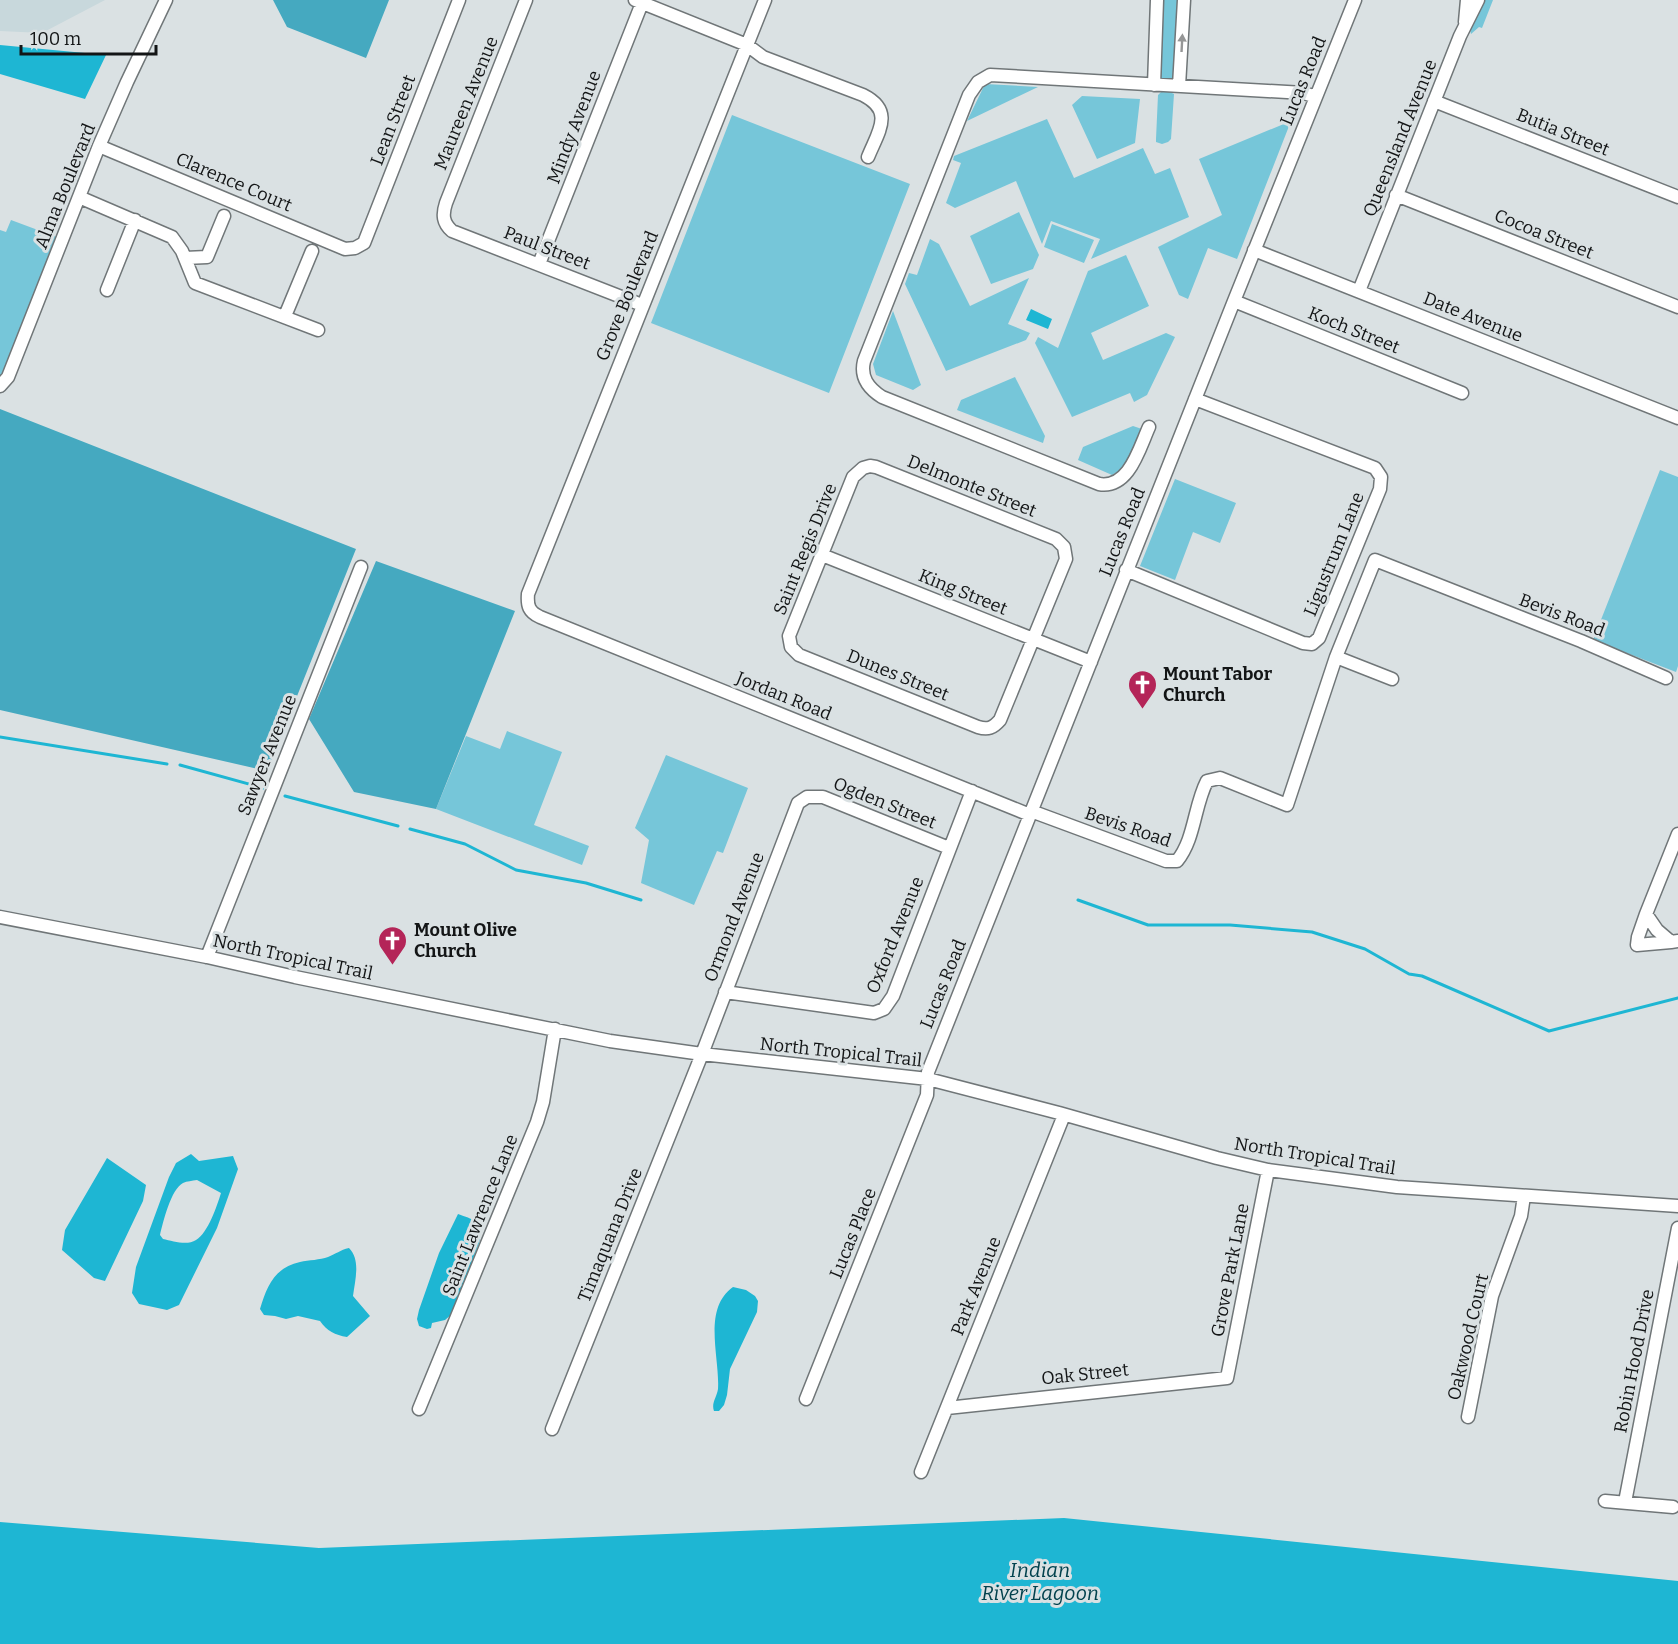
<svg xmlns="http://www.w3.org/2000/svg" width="1678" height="1644" viewBox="0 0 1678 1644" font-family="Bitter,serif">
	<rect width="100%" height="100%" fill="#dae1e3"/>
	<path fill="#c8d8dc" d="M 0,0 L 105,0 L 42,33 L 0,31 Z"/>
	<path fill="#76c6d9" d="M 1164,0 L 1180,0 L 1175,77 L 1169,80 L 1161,78 L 1159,75 Z
		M 1483,0 L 1493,0 L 1482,28 L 1479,27 L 1471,34 C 1467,20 1480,13 1483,0 Z
		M 985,84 L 1038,87 L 967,121 Z
		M 1164,89 L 1174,94 L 1171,139 L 1168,142 L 1162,144 L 1156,142 L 1156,139 L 1158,95 Z
		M 1082,96 L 1140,99 L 1135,143 L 1097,159 L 1072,105 Z
		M 732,115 L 910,184 L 829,393 L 651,323 Z
		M 1047,119 L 1074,178 L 1143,148 L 1155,174 L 1170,168 L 1189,217 L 1091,259 L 1100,239 L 1051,221 L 1042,244 L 1016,181 L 955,208 L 946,203 L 961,163 L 953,160 L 954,156 Z
		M 1291,121 L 1237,259 L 1208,248 L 1188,299 L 1179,295 L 1158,247 L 1222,215 L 1199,159 Z
		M 1019,212 L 1039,255 L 1033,269 L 991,284 L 970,236 Z
		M 11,220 L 62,239 L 22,343 L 0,379 L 0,230 L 6,232 Z
		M 1052,224 L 1094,240 L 1084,263 L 1044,247 Z
		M 930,239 L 939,244 L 970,306 L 1029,278 L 1008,324 L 1030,333 L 1026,340 L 946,371 L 905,284 L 909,273 L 917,275 Z
		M 1126,255 L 1149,306 L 1091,333 L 1103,360 L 1166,333 L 1175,337 L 1147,395 L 1134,402 L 1130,393 L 1072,417 L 1035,343 L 1038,337 L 1058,348 L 1088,271 Z
		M 893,311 L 921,385 L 913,390 L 876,375 L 873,364 Z
		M 1015,377 L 1045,436 L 1043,443 L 957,410 L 961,400 Z
		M 1133,426 L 1142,429 L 1125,467 L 1112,475 L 1078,460 L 1083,447 Z
		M 1660,470 L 1678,477 L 1678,666 L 1676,672 L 1593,640 Z
		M 1175,479 L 1236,503 L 1220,543 L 1193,532 L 1175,580 L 1140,566 Z
		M 507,731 L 562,752 L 534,825 L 589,846 L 582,865 L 436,809 L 466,736 L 500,749 Z
		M 666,755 L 748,788 L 723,853 L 717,851 L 694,905 L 641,883 L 649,840 L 635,828 Z"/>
	<path fill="#45a9c0" d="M 273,0 L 389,0 L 366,58 L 287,27 Z
		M 0,409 L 356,549 L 267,771 L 0,710 Z
		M 376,561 L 515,611 L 436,809 L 354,792 L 309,719 Z"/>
	<path fill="#1eb6d3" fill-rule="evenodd" d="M 0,45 L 106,55 L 85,99 L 0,74 Z
		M 1031,309 L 1052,319 L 1048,329 L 1026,320 Z
		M 191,1154 L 199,1161 L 233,1156 L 238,1169 L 217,1228 L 179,1305 L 167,1310 L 139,1304 L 132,1293 L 136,1267 L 169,1177 L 176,1163 ZM 197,1180 L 221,1193 C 217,1206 208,1233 196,1240 C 187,1246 173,1241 163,1239 L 160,1235 C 163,1222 171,1189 183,1183 C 187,1181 192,1181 197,1180 Z
		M 107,1158 L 146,1185 L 143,1201 L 105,1281 L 94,1278 L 62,1250 L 65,1230 Z
		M 458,1214 C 477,1221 483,1221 479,1243 L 452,1314 L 445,1320 L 432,1323 L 431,1328 L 427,1329 L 419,1326 L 417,1319 L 419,1310 L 439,1253 Z
		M 349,1248 C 361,1260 355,1280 353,1296 L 370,1316 L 347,1337 C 335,1335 327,1331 320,1321 L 298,1316 L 286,1319 L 275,1316 L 264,1315 L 260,1309 C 267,1286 274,1268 300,1262 C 309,1260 320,1260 328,1257 C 336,1254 340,1250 349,1248 Z
		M 733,1287 L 746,1290 L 755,1296 L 758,1301 L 757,1312 L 730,1369 L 727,1395 L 724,1405 L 719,1411 L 714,1411 C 711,1403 717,1397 718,1389 C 720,1357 702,1309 733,1287 Z
		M 1064,1518 L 1678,1581 L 1678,1644 L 0,1644 L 0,1522 L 319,1548 Z"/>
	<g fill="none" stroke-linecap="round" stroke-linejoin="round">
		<path stroke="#1eb6d3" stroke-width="3" d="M 0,737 L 167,764
			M 180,765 L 263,788
			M 285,796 L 398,826
			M 410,829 L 465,844 L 516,870 L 586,883 L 641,900
			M 1078,900 L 1148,925 L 1230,925 L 1312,932 L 1365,949 L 1409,974 L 1422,976 L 1549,1031 L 1678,998"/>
		<defs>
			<path id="minor" d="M 526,0 L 446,203 C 442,215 443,223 452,231 L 642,305
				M 635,0 L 747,45 L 763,57 L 863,95 C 895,111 878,132 868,157
				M 765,0 L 528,594 C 527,606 529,612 540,617 L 1030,815
				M 1465,22 L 1467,0
				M 1154,85 L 1157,0
				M 1179,86 L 1184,0
				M 1434,101 L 1678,197
				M 99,146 L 345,249 L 355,248 L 364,243 L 459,0
				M 1396,195 L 1678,307
				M 79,197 L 172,237 L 182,251 L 195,283 L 318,330
				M 1254,250 L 1678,418
				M 185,258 L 207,257 L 224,216
				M 539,264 L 642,3
				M 107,290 L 135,220
				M 1359,291 L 1460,36 L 1478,0
				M 1234,301 L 1462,393
				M 285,316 L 312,251
				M 0,386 L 8,377 L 99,146 L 127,82 L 166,0
				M 1149,427 C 1139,449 1129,489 1099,484 L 882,397 C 868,388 860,377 864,361 L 969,95 L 978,82 L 990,75 L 1304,93 L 1316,97
				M 870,466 L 876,467 L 1056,539 L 1064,547 L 1066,559 L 1000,720 C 993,728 988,730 978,727 L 799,655 L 791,647 L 789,636 L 853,477 L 863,468 Z
				M 822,555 L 1091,662
				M 1126,570 L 1303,643 L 1312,644 L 1319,638 L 1380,489 L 1381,477 L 1375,468 L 1195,399
				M 1336,657 L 1392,679
				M 1031,811 L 1166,861 L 1177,861 C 1195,839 1194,806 1207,781 L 1220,778 L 1287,805 L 1336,657 L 1375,560 L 1581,641 L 1666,678
				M 1678,834 L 1646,914 L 1657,930 L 1671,942 L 1678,941
				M 1646,914 L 1638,937 L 1637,945 L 1671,942
				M 0,917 L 207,957 L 295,977 L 610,1041 L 702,1054 L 928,1079 L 1059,1113 L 1217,1158 L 1268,1170 L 1397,1187 L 1678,1206
				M 207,957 L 361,567
				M 725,992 L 874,1013 L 884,1009 L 893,996 L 972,791
				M 806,1399 L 927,1095 L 928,1072 L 1234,301 L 1355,0
				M 947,1408 L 1227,1378 L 1268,1170
				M 419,1409 L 537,1122 L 543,1102 L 555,1029
				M 1468,1417 L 1492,1296 L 1521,1216 L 1524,1196
				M 552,1429 L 702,1054 L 798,803 L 807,797 L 823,797 L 949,848
				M 921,1472 L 1064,1115
				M 1605,1501 L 1673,1507
				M 1625,1502 L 1678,1228"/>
		</defs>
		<use href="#minor" stroke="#707678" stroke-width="15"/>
		<use href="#minor" stroke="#fff" stroke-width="12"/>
	</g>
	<defs><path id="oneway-solid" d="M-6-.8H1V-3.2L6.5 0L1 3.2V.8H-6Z" transform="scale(1.5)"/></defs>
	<use fill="#959696" href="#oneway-solid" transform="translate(1182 43) rotate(-87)"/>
	<defs>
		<symbol id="church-pin" viewBox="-11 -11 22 30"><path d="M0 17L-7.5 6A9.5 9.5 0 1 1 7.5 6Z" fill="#b42558" stroke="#dae1e3"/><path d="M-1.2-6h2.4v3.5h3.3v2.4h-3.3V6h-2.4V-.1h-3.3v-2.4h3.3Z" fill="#fff"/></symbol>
	</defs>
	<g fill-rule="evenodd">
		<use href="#church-pin" x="1126" y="668" width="33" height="45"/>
		<use href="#church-pin" x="376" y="924" width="33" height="45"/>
	</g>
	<g text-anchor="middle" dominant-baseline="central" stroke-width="6" stroke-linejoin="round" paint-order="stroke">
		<g font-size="18" fill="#131516" stroke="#dae1e3">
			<text transform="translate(1303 81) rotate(-68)">Lucas Road</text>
			<text transform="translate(466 103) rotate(-68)">Maureen Avenue</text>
			<text transform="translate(393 120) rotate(-69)">Lean Street</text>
			<text transform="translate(574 127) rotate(-69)">Mindy Avenue</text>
			<text transform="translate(1563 132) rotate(22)">Butia Street</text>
			<text transform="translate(1400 138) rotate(-68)">Queensland Avenue</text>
			<text transform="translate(234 182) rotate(23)">Clarence Court</text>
			<text transform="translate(65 186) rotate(-68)">Alma Boulevard</text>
			<text transform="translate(1544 234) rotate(22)">Cocoa Street</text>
			<text transform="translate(547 248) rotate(21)">Paul Street</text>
			<text transform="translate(627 296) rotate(-68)">Grove Boulevard</text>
			<text transform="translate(1473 317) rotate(22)">Date Avenue</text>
			<text transform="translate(1354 330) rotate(22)">Koch Street</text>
			<text transform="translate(972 486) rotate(22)">Delmonte Street</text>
			<text transform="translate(1122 532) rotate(-68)">Lucas Road</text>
			<text transform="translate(805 549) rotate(-68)">Saint Regis Drive</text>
			<text transform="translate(1334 554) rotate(-68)">Ligustrum Lane</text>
			<text transform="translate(963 592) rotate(22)">King Street</text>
			<text transform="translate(1562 615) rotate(21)">Bevis Road</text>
			<text transform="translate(898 675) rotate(22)">Dunes Street</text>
			<text transform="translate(784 696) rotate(22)">Jordan Road</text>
			<text transform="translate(267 755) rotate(-68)">Sawyer Avenue</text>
			<text transform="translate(885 803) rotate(22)">Ogden Street</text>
			<text transform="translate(1128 827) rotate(19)">Bevis Road</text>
			<text transform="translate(734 917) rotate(-69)">Ormond Avenue</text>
			<text transform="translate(895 935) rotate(-68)">Oxford Avenue</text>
			<text transform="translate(293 957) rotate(12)">North Tropical Trail</text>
			<text transform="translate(943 984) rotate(-68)">Lucas Road</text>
			<text transform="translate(841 1052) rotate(6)">North Tropical Trail</text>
			<text transform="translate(1315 1156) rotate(9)">North Tropical Trail</text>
			<text transform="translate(480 1215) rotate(-68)">Saint Lawrence Lane</text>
			<text transform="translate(853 1233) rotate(-68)">Lucas Place</text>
			<text transform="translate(610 1235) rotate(-68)">Timaquana Drive</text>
			<text transform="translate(1230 1270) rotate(-79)">Grove Park Lane</text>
			<text transform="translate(976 1286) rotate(-68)">Park Avenue</text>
			<text transform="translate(1468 1337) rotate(-77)">Oakwood Court</text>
			<text transform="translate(1634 1361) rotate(-79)">Robin Hood Drive</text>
			<text transform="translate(1085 1374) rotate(-6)">Oak Street</text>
		</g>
		<g font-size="18" font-weight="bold" fill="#131516" stroke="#dae1e3" text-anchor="start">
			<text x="1163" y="674">Mount Tabor<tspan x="1163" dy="21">Church</tspan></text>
			<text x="414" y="930">Mount Olive<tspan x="414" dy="21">Church</tspan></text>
		</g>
		<g font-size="20" font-style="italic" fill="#01414d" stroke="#dae1e3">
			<text x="1040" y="1570">Indian<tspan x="1040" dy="23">River Lagoon</tspan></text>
		</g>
	</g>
	<path d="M21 45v9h135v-9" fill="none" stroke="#131516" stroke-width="3"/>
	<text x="30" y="45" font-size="18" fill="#131516" stroke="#dae1e3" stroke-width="4.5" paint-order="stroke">100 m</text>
</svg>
